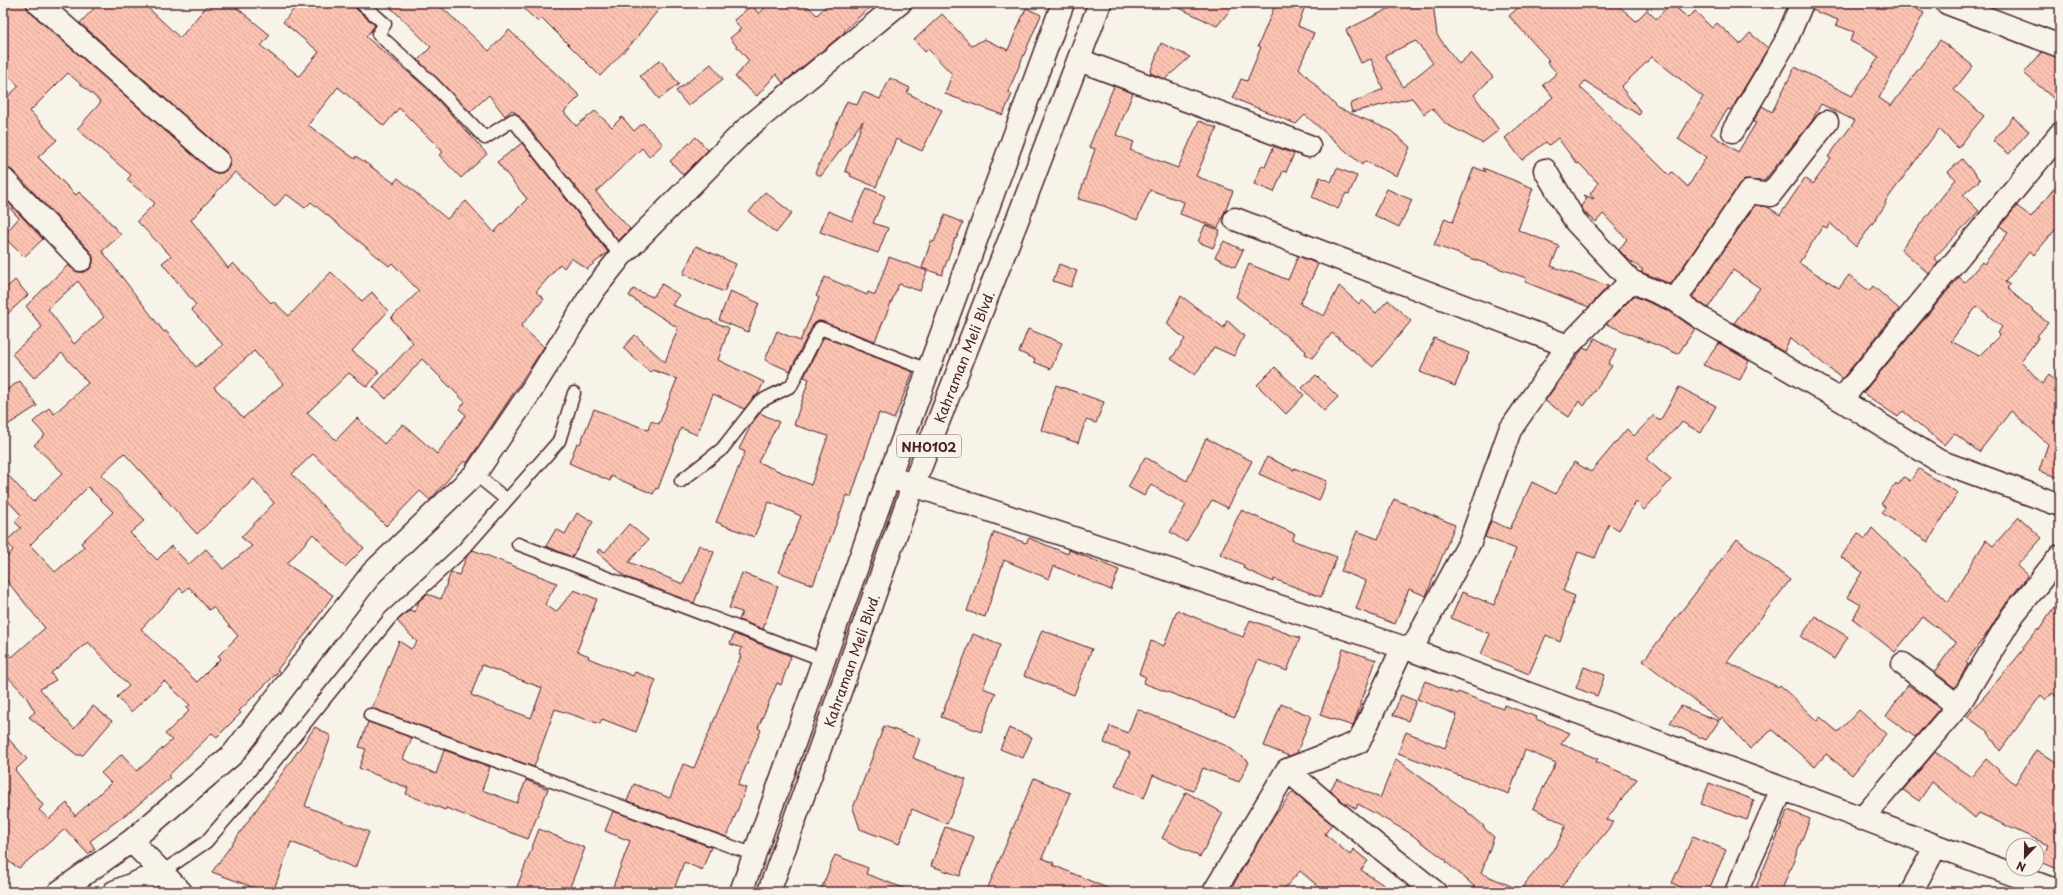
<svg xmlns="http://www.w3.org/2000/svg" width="2063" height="895" viewBox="0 0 2063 895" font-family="'Playpen Sans',sans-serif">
	<defs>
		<pattern id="building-back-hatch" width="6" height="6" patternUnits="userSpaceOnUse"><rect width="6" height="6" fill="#fcc3b2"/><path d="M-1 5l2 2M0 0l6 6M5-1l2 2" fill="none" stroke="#daa799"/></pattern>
	</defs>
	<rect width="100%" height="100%" fill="#f7f3e8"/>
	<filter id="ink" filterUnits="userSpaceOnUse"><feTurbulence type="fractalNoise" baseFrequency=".025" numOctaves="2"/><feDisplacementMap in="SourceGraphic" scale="8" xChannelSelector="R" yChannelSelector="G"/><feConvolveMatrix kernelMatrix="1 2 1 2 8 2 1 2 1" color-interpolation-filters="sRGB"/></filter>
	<g filter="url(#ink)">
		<path fill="url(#building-back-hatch)" stroke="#4a1f2b" fill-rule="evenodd" d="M 3,3 L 26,3 L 30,12 L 210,170 L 216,173 L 222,173 L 228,169 L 230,164 L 230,157 L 226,152 L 80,23 L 99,3 L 143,3 L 180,38 L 209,3 L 231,3 L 270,35 L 261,46 L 299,76 L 319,52 L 283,22 L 299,3 L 353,3 L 356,9 L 375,25 L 366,37 L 427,88 L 487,154 L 461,178 L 439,155 L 443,152 L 399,108 L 384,126 L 338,87 L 308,125 L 355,159 L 356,156 L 394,183 L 398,178 L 447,219 L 466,201 L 494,232 L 527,199 L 497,162 L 522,143 L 608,252 L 587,269 L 571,258 L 564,268 L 560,264 L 536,292 L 544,299 L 521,326 L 544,347 L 467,463 L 464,461 L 430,500 L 420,491 L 386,526 L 313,454 L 292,474 L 364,548 L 345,567 L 313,534 L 287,564 L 333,595 L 308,631 L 277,670 L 279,671 L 239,711 L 241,713 L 217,737 L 212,733 L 168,776 L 170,778 L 133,809 L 90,841 L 95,849 L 88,854 L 65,829 L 19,868 L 3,858 L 3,733 L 27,759 L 15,770 L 43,805 L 39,810 L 49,819 L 67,803 L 75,816 L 111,783 L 101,773 L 122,754 L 137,771 L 172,740 L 165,734 L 189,711 L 186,708 L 190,705 L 164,681 L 131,712 L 117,697 L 129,686 L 88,642 L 51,673 L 56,680 L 40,689 L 74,729 L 93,706 L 112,721 L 83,755 L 77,755 L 29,717 L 35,712 L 25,695 L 3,672 L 3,648 L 12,657 L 45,628 L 3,576 L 3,561 L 13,550 L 6,541 L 21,528 L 15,522 L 21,515 L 3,496 L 3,470 L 33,502 L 63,473 L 34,445 L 45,435 L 33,422 L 49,408 L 54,414 L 88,383 L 62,353 L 34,378 L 12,354 L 42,327 L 26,306 L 68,265 L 77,272 L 84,272 L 90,269 L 93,263 L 93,257 L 90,251 L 12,170 L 3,167 L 3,101 L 19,86 L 3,72 ZM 68,73 L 101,102 L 77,129 L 131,175 L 127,180 L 155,203 L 137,221 L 171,256 L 162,263 L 196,305 L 191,309 L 223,345 L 196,367 L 166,331 L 164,332 L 102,251 L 121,235 L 102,213 L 79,192 L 76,195 L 38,157 L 57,140 L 30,111 ZM 235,172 L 275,207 L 286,194 L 305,208 L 311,202 L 389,266 L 392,263 L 419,291 L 391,318 L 413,343 L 373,387 L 386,399 L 422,359 L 465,402 L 459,409 L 466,415 L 437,454 L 403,424 L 384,444 L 357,418 L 336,440 L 307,413 L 349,373 L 367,387 L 379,372 L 352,351 L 388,311 L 372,292 L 362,301 L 331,272 L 289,316 L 273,301 L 271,303 L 233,263 L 228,268 L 191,220 ZM 78,281 L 104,317 L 74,344 L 48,309 ZM 254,351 L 283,384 L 243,418 L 214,387 ZM 124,453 L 197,534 L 254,479 L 274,503 L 241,537 L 252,546 L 223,569 L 206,549 L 189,564 L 171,546 L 157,560 L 130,533 L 145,520 L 101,475 ZM 88,487 L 113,512 L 81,543 L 84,547 L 55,572 L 30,545 ZM 189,587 L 209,610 L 213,607 L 238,636 L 218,656 L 221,658 L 197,682 L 141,629 L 180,588 L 183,592 Z
			M 386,3 L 437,3 L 489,51 L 509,30 L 580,96 L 564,112 L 576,126 L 595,111 L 612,127 L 622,117 L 634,131 L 643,123 L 663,144 L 649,157 L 642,148 L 596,192 L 630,229 L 618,241 L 516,113 L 512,110 L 505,116 L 489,95 L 470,112 L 418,60 L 431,47 Z
			M 518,3 L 664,3 L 638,35 L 639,36 L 600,76 L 542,18 L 538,22 Z
			M 769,3 L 804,3 L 817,15 L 829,3 L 874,3 L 844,31 L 845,32 L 783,83 L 776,74 L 757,96 L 735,77 L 749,61 L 730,38 L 741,29 L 734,20 L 752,5 L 759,14 Z
			M 1169,3 L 1236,3 L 1217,26 Z
			M 1276,3 L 1306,3 L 1298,26 L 1314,33 L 1299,68 L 1338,108 L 1390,130 L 1410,147 L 1397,176 L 1364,161 L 1362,165 L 1305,115 L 1296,124 L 1233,98 L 1241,79 L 1247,81 L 1261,47 L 1258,46 Z
			M 1400,3 L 1433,3 L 1437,35 L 1459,64 L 1471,53 L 1493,77 L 1474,95 L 1499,130 L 1482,143 L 1446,124 L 1432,108 L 1424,114 L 1412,98 L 1352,112 L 1350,104 L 1383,89 L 1371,59 L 1361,63 L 1346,30 ZM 1416,41 L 1433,63 L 1403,87 L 1385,55 Z
			M 1523,3 L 1615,3 L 1636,21 L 1647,10 L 1656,19 L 1671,3 L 1688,18 L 1695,11 L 1712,28 L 1717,23 L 1740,44 L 1750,33 L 1768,48 L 1731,110 L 1728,109 L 1711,134 L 1738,152 L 1756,123 L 1753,122 L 1762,106 L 1772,112 L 1795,67 L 1852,96 L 1879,57 L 1875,55 L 1875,54 L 1850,41 L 1854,32 L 1836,25 L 1838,20 L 1812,10 L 1814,3 L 1907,3 L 1924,13 L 1879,98 L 1891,106 L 1940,40 L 1973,66 L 1954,90 L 1984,116 L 1958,148 L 1939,129 L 1885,202 L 1886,204 L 1856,247 L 1830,223 L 1827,228 L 1823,226 L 1799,263 L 1839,288 L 1849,275 L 1869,291 L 1873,286 L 1899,309 L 1842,379 L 1802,346 L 1801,347 L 1790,338 L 1784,352 L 1734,323 L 1760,288 L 1733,270 L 1708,308 L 1692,297 L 1755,205 L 1768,207 L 1780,215 L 1805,178 L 1813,184 L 1831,159 L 1828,157 L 1855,121 L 1821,104 L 1812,121 L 1764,181 L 1744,180 L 1739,185 L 1671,284 L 1641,272 L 1643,270 L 1629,260 L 1619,250 L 1627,239 L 1603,214 L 1596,222 L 1584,212 L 1581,206 L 1587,198 L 1584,195 L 1594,199 L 1590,194 L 1598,183 L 1579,163 L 1577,164 L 1558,138 L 1549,145 L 1546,142 L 1522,160 L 1505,138 L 1553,97 L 1543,85 L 1557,73 L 1547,62 L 1549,60 L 1509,16 ZM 1652,57 L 1703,97 L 1678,139 L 1706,157 L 1688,187 L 1672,172 L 1669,175 L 1580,87 L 1585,81 L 1639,115 L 1641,112 L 1621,87 Z
			M 1026,8 L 1041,15 L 1008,92 L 1012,94 L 1003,115 L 945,94 L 952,74 L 928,49 L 925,52 L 914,40 L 942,14 L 972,46 L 984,39 L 1008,50 Z
			M 1161,43 L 1190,57 L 1165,79 L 1150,73 Z
			M 2042,52 L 2060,58 L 2060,104 L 2024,73 Z
			M 660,60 L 679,84 L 659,99 L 640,76 Z
			M 711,64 L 723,79 L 688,106 L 676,91 Z
			M 890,78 L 910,88 L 907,93 L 942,110 L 922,151 L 896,139 L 876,187 L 850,176 L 851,174 L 845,171 L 863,121 L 821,176 L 815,173 L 847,101 L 857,105 L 863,92 L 880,99 Z
			M 1114,86 L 1133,93 L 1116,135 L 1134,142 L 1130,150 L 1178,168 L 1199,121 L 1217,128 L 1196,176 L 1233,191 L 1218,228 L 1180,214 L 1184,202 L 1150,190 L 1137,220 L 1104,206 L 1078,199 L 1095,149 L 1089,147 Z
			M 2013,117 L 2029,131 L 2009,154 L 1993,141 Z
			M 696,137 L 708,150 L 683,175 L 670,161 Z
			M 1274,146 L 1294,154 L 1286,172 L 1283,171 L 1274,192 L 1254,184 L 1262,165 L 1265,167 Z
			M 1962,159 L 1980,180 L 1963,195 L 1979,211 L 1934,258 L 1939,262 L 1929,274 L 1901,249 L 1956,179 L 1948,172 Z
			M 1474,167 L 1486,172 L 1483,168 L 1533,188 L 1518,230 L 1559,246 L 1551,266 L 1608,286 L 1589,307 L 1525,282 L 1526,278 L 1434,245 L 1445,218 L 1453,222 Z
			M 1337,168 L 1357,176 L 1349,194 L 1346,193 L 1338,209 L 1312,197 L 1320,177 L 1331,182 Z
			M 2060,181 L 2060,224 L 2034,255 L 2030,251 L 2005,282 L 2010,285 L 2007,288 L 2048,323 L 2037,336 L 2039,337 L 2021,361 L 2042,384 L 2049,375 L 2060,385 L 2060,478 L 2039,471 L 2048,444 L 2011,411 L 1979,452 L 1954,433 L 1944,445 L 1903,411 L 1898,417 L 1863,393 L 1959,277 L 1965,282 L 1982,262 L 1984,264 L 2008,233 L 2000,226 L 2017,206 L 2031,217 ZM 1977,306 L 2002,327 L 1998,333 L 2000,335 L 1979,356 L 1951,341 Z
			M 867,188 L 885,196 L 873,223 L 888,228 L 878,253 L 820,232 L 828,211 L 852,221 Z
			M 1387,189 L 1412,200 L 1399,227 L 1374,215 Z
			M 765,192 L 792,213 L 776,233 L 749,212 Z
			M 3,197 L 43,239 L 24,257 L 3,236 L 19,218 L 3,201 Z
			M 945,215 L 963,223 L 956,239 L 955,238 L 942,275 L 922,268 L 931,241 L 934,242 Z
			M 1205,225 L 1220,230 L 1213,248 L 1198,242 Z
			M 1224,241 L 1243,250 L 1235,267 L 1215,257 Z
			M 696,246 L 736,264 L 724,292 L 683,274 Z
			M 1298,256 L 1318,264 L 1300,304 L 1324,316 L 1339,286 L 1359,304 L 1362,300 L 1376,313 L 1388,300 L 1411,321 L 1373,367 L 1332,333 L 1312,358 L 1305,354 L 1306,351 L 1236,297 L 1249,264 L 1288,280 Z
			M 889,257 L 927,271 L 920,291 L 899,284 L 875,341 L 819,321 L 813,325 L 790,371 L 765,360 L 777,331 L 800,341 L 819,298 L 816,296 L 825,277 L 867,295 L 868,292 L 875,295 Z
			M 1059,264 L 1077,271 L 1071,287 L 1053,281 Z
			M 15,280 L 28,295 L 3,318 L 3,291 Z
			M 662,284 L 679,295 L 672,305 L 729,328 L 718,360 L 764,382 L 758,394 L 744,409 L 713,394 L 697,435 L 681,428 L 658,489 L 656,488 L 653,494 L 611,476 L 610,481 L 569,463 L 577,443 L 580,444 L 594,409 L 648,430 L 651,421 L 659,424 L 677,379 L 653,370 L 650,372 L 623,348 L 635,335 L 665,362 L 678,328 L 629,296 L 633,289 L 653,297 Z
			M 730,291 L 759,303 L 748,332 L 719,320 Z
			M 1181,296 L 1224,328 L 1227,320 L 1244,336 L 1234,356 L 1214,347 L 1195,375 L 1171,359 L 1185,339 L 1167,324 Z
			M 1634,296 L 1669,311 L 1695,329 L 1678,354 L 1606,324 Z
			M 1028,329 L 1062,343 L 1051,369 L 1034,362 L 1035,359 L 1019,352 Z
			M 824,337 L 913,372 L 894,419 L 879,413 L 851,497 L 847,495 L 813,585 L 779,572 L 801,516 L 769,502 L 754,537 L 716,522 L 745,452 L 739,449 L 752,423 L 760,413 L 779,422 L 758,462 L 811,485 L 828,436 L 794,425 L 809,379 L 804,377 Z
			M 1434,338 L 1469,353 L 1455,386 L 1420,372 Z
			M 1595,338 L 1616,350 L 1608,364 L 1612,366 L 1584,406 L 1579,401 L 1569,417 L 1545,401 L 1583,348 L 1588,350 Z
			M 1719,343 L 1749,361 L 1740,380 L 1703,365 Z
			M 1275,367 L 1304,395 L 1286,414 L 1257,385 Z
			M 1316,375 L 1338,397 L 1324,411 L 1302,388 Z
			M 20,381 L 37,406 L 3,428 L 3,392 Z
			M 1056,385 L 1104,402 L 1096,423 L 1086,420 L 1078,443 L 1041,430 Z
			M 1679,387 L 1716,406 L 1701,433 L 1682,422 L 1646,459 L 1671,480 L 1644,510 L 1636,502 L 1619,530 L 1609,524 L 1595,558 L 1578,552 L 1563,591 L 1575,596 L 1560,642 L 1546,635 L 1529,674 L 1481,654 L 1490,634 L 1451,618 L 1462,592 L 1494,605 L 1516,549 L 1485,537 L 1491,521 L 1510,529 L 1532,482 L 1556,494 L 1574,462 L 1591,472 L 1627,429 L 1634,436 L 1654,415 L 1660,421 Z
			M 1206,438 L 1252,461 L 1228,508 L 1212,500 L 1186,542 L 1170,532 L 1186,505 L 1151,485 L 1144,496 L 1128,487 L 1145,457 L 1187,481 Z
			M 1267,457 L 1294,470 L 1294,468 L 1327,481 L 1319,501 L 1259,474 Z
			M 1919,469 L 1958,493 L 1928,542 L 1882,513 L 1885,507 L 1881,504 L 1896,483 L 1898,485 L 1904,477 L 1910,481 Z
			M 1394,499 L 1455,525 L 1426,596 L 1409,589 L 1395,624 L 1356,609 L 1366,581 L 1341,571 L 1357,531 L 1378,539 Z
			M 1241,510 L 1295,534 L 1292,540 L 1337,557 L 1321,597 L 1274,579 L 1273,582 L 1243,568 L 1244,565 L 1220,554 Z
			M 577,513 L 593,522 L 572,557 L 546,546 L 556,529 L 565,534 Z
			M 2019,517 L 2042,538 L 2017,566 L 2027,575 L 2024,581 L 2003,607 L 1988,632 L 1966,662 L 1968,664 L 1955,688 L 1934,672 L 1956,642 L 1923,617 L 1895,652 L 1853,619 L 1861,605 L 1847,597 L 1862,572 L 1841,557 L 1858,533 L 1865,539 L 1872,528 L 1948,602 L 1986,540 L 1993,546 Z
			M 629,524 L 648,540 L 629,562 L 683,584 L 699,545 L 714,552 L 694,603 L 626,577 L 597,552 L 599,549 L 605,552 Z
			M 994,532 L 1026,543 L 1029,538 L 1068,554 L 1069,550 L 1119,570 L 1111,590 L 1054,566 L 1049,579 L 1004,560 L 985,617 L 967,611 Z
			M 1737,539 L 1790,580 L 1727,662 L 1778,687 L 1780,685 L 1817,721 L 1820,717 L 1838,732 L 1859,710 L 1886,734 L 1852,775 L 1826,754 L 1815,767 L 1772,730 L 1750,749 L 1722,717 L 1720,720 L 1643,661 Z
			M 473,550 L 557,583 L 545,604 L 556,612 L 574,590 L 597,599 L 577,651 L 589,656 L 588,658 L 633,676 L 635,672 L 656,680 L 636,732 L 602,719 L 600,724 L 555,709 L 534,767 L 372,708 L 399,641 L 411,649 L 417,642 L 397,621 L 410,610 L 415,612 L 419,601 L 427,594 L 441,599 L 451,572 L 459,575 L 467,556 ZM 482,665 L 542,688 L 531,718 L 471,695 Z
			M 742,573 L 778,586 L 763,629 L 739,620 L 742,612 L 729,608 Z
			M 2060,599 L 2060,700 L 2052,693 L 2046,700 L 2041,695 L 2000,751 L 1987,731 L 1967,717 L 2024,649 L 2023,647 L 2038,628 L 2039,630 Z
			M 1177,610 L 1243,637 L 1250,620 L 1300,638 L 1287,671 L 1258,660 L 1249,680 L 1235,717 L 1143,683 L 1146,677 L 1139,674 L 1151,641 L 1164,646 Z
			M 1815,616 L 1848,637 L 1834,659 L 1801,637 Z
			M 1042,630 L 1092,649 L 1074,695 L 1024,676 Z
			M 734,634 L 791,656 L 781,685 L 777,683 L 758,728 L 761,730 L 738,785 L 746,788 L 727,837 L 627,801 L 634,784 L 670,798 L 683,764 L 694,768 L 741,656 L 739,655 L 742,648 L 730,644 Z
			M 973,634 L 1000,645 L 983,688 L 996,693 L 981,732 L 941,717 Z
			M 1343,649 L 1376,660 L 1353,726 L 1320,715 Z
			M 1584,667 L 1605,675 L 1597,696 L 1576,688 Z
			M 1425,681 L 1457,694 L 1458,692 L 1503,709 L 1504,705 L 1537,717 L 1536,719 L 1570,733 L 1561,744 L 1598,759 L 1596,762 L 1637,779 L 1606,820 L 1614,822 L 1557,892 L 1481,892 L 1446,862 L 1447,861 L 1408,832 L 1358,804 L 1356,809 L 1347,803 L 1346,804 L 1330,790 L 1337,779 L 1380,798 L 1396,759 L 1464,809 L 1484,826 L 1483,827 L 1494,837 L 1481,873 L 1520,890 L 1557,845 L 1566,825 L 1533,808 L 1556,763 L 1525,750 L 1509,794 L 1398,753 L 1406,732 L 1445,748 L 1457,715 L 1417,699 Z
			M 1908,685 L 1940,708 L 1915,737 L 1886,716 Z
			M 1401,695 L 1416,701 L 1408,721 L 1393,715 Z
			M 1281,704 L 1311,716 L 1297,753 L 1289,756 L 1264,746 Z
			M 1681,706 L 1719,721 L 1706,740 L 1670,723 Z
			M 1137,709 L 1227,746 L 1249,762 L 1239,782 L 1203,768 L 1193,791 L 1153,775 L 1144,798 L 1115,786 L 1130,753 L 1104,743 L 1110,726 L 1128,733 Z
			M 368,722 L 412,738 L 403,759 L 436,774 L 444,750 L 490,767 L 482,790 L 517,803 L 526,780 L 548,789 L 528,839 L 446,808 L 445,810 L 406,794 L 408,788 L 359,768 L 366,749 L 359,747 Z
			M 884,726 L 920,739 L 913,758 L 966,779 L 947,824 L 912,809 L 899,844 L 860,829 L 853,808 Z
			M 315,727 L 331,736 L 305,806 L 369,832 L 355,868 L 291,842 L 273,892 L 266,892 L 212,872 Z
			M 1009,728 L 1032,737 L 1023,758 L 1000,749 Z
			M 2036,750 L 2060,765 L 2060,870 L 2041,862 L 2048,845 L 1979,813 L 1975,818 L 1932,782 L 1919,801 L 1903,790 L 1935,752 L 1971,777 L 1986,759 L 2015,784 Z
			M 1034,778 L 1070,793 L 1042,858 L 1054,863 L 1053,865 L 1116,892 L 986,892 Z
			M 1709,783 L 1754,800 L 1747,820 L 1701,804 Z
			M 1186,792 L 1223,813 L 1200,857 L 1162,838 Z
			M 1292,792 L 1332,824 L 1325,834 L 1350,855 L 1353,849 L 1368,861 L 1361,870 L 1394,892 L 1325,892 L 1300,871 L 1281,892 L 1229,892 L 1269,824 Z
			M 1788,810 L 1810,819 L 1781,892 L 1754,892 Z
			M 613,811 L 711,847 L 702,870 L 684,862 L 673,892 L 611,892 L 630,841 L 605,831 Z
			M 945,827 L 974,837 L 960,876 L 931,866 Z
			M 539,829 L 585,848 L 568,892 L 515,892 Z
			M 1693,836 L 1726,850 L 1708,892 L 1692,892 L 1672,883 Z
			M 835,855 L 868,868 L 866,874 L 909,890 L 908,892 L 820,892 Z"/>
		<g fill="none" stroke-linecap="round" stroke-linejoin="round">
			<defs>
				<path id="lane" d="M 361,3 L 385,24 L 378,34 L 432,83 L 485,138 L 513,120 L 621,256
					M 475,474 L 507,500
					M 681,481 L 722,449 L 759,402 L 791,386 L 820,328 L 928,370
					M 518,544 L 824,660
					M 370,715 L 755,855
					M 162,872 L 206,842 L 257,783 L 390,618 L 462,551 L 559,441 L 574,393"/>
				<path id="street" d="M 38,3 L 218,161
					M 1947,3 L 2060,46
					M 1079,60 L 1309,146
					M 1733,131 L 1785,43 L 1802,3
					M 1545,170 L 1575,221 L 1631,281 L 1675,300 L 1704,320 L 1841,400 L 1939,461 L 2060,505
					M 3,179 L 81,260
					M 1235,219 L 1568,346
					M 1675,300 L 1749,192 L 1770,195 L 1827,122
					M 1841,400 L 2060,134
					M 889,477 L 1411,650 L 2060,892
					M 1411,650 L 1470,542 L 1510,430 L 1568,346 L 1631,281
					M 1903,664 L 1958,706
					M 1287,770 L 1348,822 L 1435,892
					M 1862,819 L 1958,706 L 2013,615 L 2060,556
					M 131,841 L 162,872
					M 59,892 L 131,841 L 233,754 L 372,573 L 475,474 L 531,391 L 594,290 L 621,256 L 745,130 L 900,3
					M 114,892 L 162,872 L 181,892
					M 1214,892 L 1287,770 L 1359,742 L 1403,647
					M 1736,892 L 1782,789
					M 1911,892 L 1936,846"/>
				<g id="highway">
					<path d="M 741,892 L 889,477 L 1063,3"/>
					<path id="s1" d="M 769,892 L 913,486 L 1020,213 L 1100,3"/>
				</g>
			</defs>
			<use href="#lane" stroke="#4a1f2b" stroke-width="15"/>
			<use href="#street" stroke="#4a1f2b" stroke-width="25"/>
			<use href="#highway" stroke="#4a1f2b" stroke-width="25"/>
			<use href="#lane" stroke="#f7f3e8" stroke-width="12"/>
			<use href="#street" stroke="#f7f3e8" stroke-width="22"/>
			<use href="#highway" stroke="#f7f3e8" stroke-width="22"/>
		</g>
	</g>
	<g text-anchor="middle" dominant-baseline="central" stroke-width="3.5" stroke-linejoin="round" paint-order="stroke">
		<rect fill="#f7f3e8" stroke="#7e5f64" stroke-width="1" x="897" y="435" width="64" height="22" rx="3"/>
		<g font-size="13" font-weight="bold" fill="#4a1f2b">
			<text x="929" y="446">NH0102</text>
		</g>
		<g font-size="14" fill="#4a1f2b" stroke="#f7f3e8">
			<text stroke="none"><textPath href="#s1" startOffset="570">Kahraman Meli Blvd.</textPath></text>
			<text stroke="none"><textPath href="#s1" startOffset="246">Kahraman Meli Blvd.</textPath></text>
		</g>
	</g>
	<rect width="2063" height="895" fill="none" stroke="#f7f3e8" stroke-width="16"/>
	<rect x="8" y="8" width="2047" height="879" fill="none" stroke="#4a1f2b" stroke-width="1.5" filter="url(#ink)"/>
	<g transform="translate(2025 857) rotate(202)"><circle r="19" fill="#f7f3e8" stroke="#b29e9c"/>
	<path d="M0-3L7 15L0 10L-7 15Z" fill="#4a1f2b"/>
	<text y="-6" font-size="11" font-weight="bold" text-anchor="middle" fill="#4a1f2b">N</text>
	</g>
</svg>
